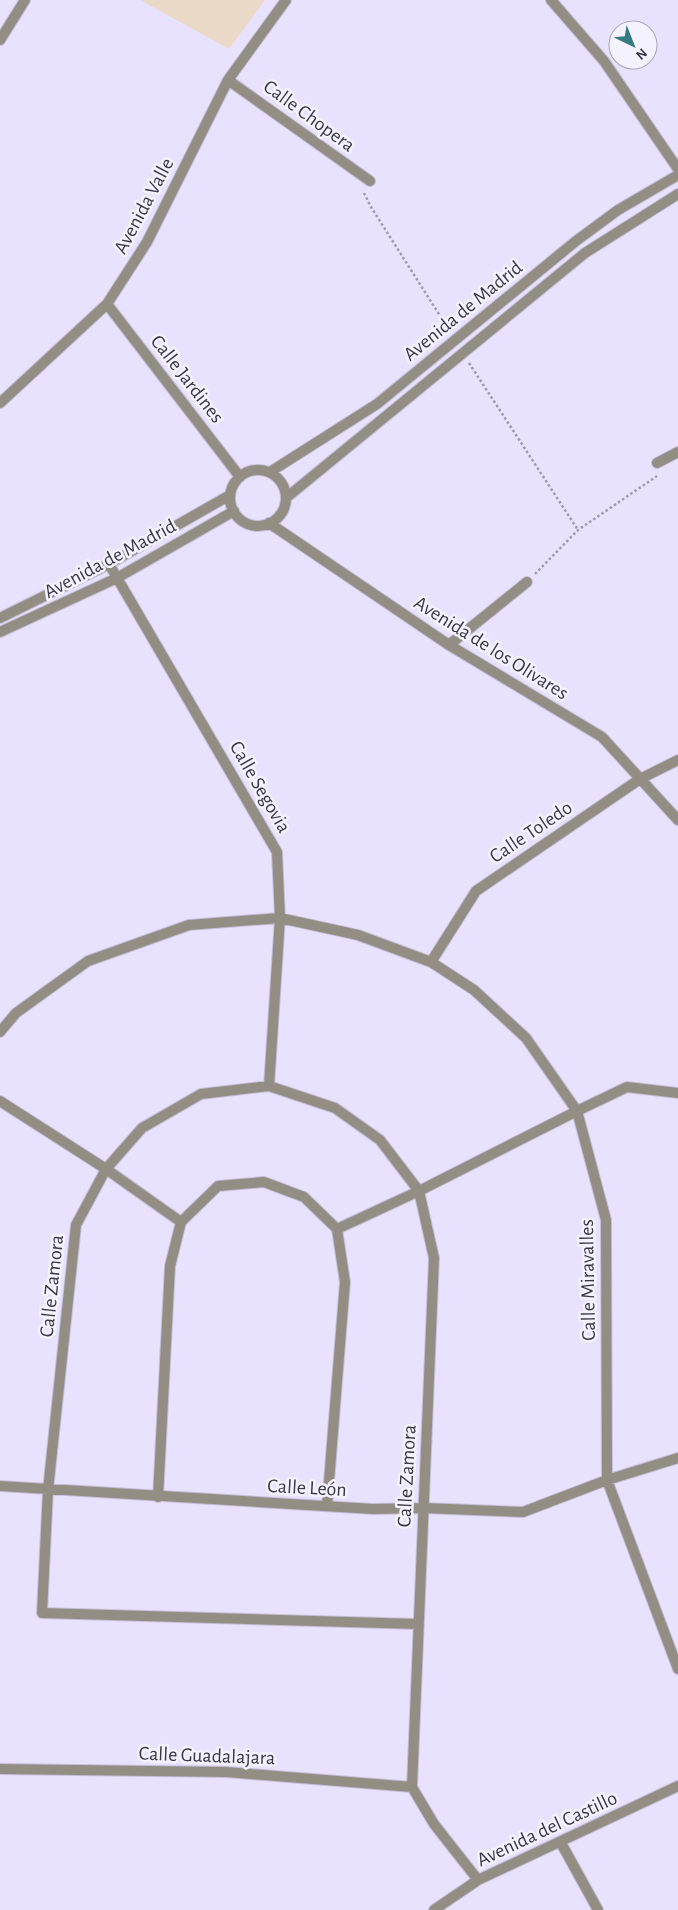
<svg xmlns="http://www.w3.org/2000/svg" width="678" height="1910" viewBox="0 0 678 1910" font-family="'Alegreya Sans',sans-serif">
	<rect width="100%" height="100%" fill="#e8e2ff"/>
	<path fill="#ebd9c8" d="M 140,0 L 265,0 L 229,49 Z"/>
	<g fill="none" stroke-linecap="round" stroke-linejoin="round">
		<defs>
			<path id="pedestrian" d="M 0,1101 L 106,1169 L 181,1222
				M 337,1229 L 419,1191 L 577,1111
				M 158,1497 L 170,1266 L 181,1222 L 218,1186 L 264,1182 L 304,1197 L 337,1229 L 345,1282 L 327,1506"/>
			<path id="minor" d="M 551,0 L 604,61 L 678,169
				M 0,40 L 25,0
				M 228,80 L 370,181
				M 107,304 L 240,477
				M 0,403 L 107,304 L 147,242 L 228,80 L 286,0
				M 657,463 L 678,452
				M230 498a28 28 0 1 1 56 0a28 28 0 1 1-56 0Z
				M 270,472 L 377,404 L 576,241 L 618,210 L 678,175
				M 286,498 L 585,253 L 678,194
				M 269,523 L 449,645 L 602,737 L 678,820
				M 109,564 L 277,852 L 280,918 L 269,1086
				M 0,618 L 109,564 L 230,495
				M 0,632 L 117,578 L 234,511
				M 449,645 L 527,582
				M 431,962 L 476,891 L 640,779 L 678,760
				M 0,1032 L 16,1013 L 88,961 L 189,925 L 280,918 L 358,935 L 431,962 L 474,990 L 526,1038 L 577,1111 L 606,1220 L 607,1480 L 678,1669
				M 577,1111 L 627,1087 L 678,1093
				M 0,1486 L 373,1509 L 424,1508 L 523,1512 L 607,1480 L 678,1458
				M 417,1624 L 42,1613 L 48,1490 L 76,1225 L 106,1169 L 142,1128 L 201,1094 L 269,1086 L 335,1108 L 380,1140 L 419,1191 L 434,1258 L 412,1787 L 434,1824 L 478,1880
				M 0,1769 L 226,1772 L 412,1787
				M 561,1843 L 598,1910
				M 434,1910 L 478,1880 L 678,1786"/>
		</defs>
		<use href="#pedestrian" stroke="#c5c0d9" stroke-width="12"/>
		<use href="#minor" stroke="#c5c0d9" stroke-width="12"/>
		<path stroke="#9d99ae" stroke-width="2.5" stroke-dasharray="2.5 2.5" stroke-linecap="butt" d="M 364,193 L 371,207 L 449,330
			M 469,363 L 578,530
			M 535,574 L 578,530 L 657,476"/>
		<use href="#pedestrian" stroke="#938e83" stroke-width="10"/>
		<use href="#minor" stroke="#938e83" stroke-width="10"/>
	</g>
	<g text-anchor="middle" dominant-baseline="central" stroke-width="5" stroke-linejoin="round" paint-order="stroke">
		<g font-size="20" fill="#3a3843" stroke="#f4f2fe">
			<text transform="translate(309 116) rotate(36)">Calle Chopera</text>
			<text transform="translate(144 206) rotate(-62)">Avenida Valle</text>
			<text transform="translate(463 311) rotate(-39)">Avenida de Madrid</text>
			<text transform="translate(187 379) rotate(52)">Calle Jardines</text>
			<text transform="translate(110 559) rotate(-28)">Avenida de Madrid</text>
			<text transform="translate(491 648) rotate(32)">Avenida de los Olivares</text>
			<text transform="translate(260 787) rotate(60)">Calle Segovia</text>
			<text transform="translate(531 832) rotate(-34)">Calle Toledo</text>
			<text transform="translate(588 1280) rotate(-91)">Calle Miravalles</text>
			<text transform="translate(52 1286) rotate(-84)">Calle Zamora</text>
			<text transform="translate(407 1476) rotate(-87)">Calle Zamora</text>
			<text transform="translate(307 1488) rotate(3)">Calle León</text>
			<text transform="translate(207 1756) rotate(2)">Calle Guadalajara</text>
			<text transform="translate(547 1829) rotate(-25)">Avenida del Castillo</text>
		</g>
	</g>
	<g transform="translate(633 45) rotate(137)"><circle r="24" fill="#f4f2fe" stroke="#aaa8b3"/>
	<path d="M0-4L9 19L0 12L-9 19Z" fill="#337c82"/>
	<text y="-8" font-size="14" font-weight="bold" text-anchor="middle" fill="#3a3843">N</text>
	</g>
</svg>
